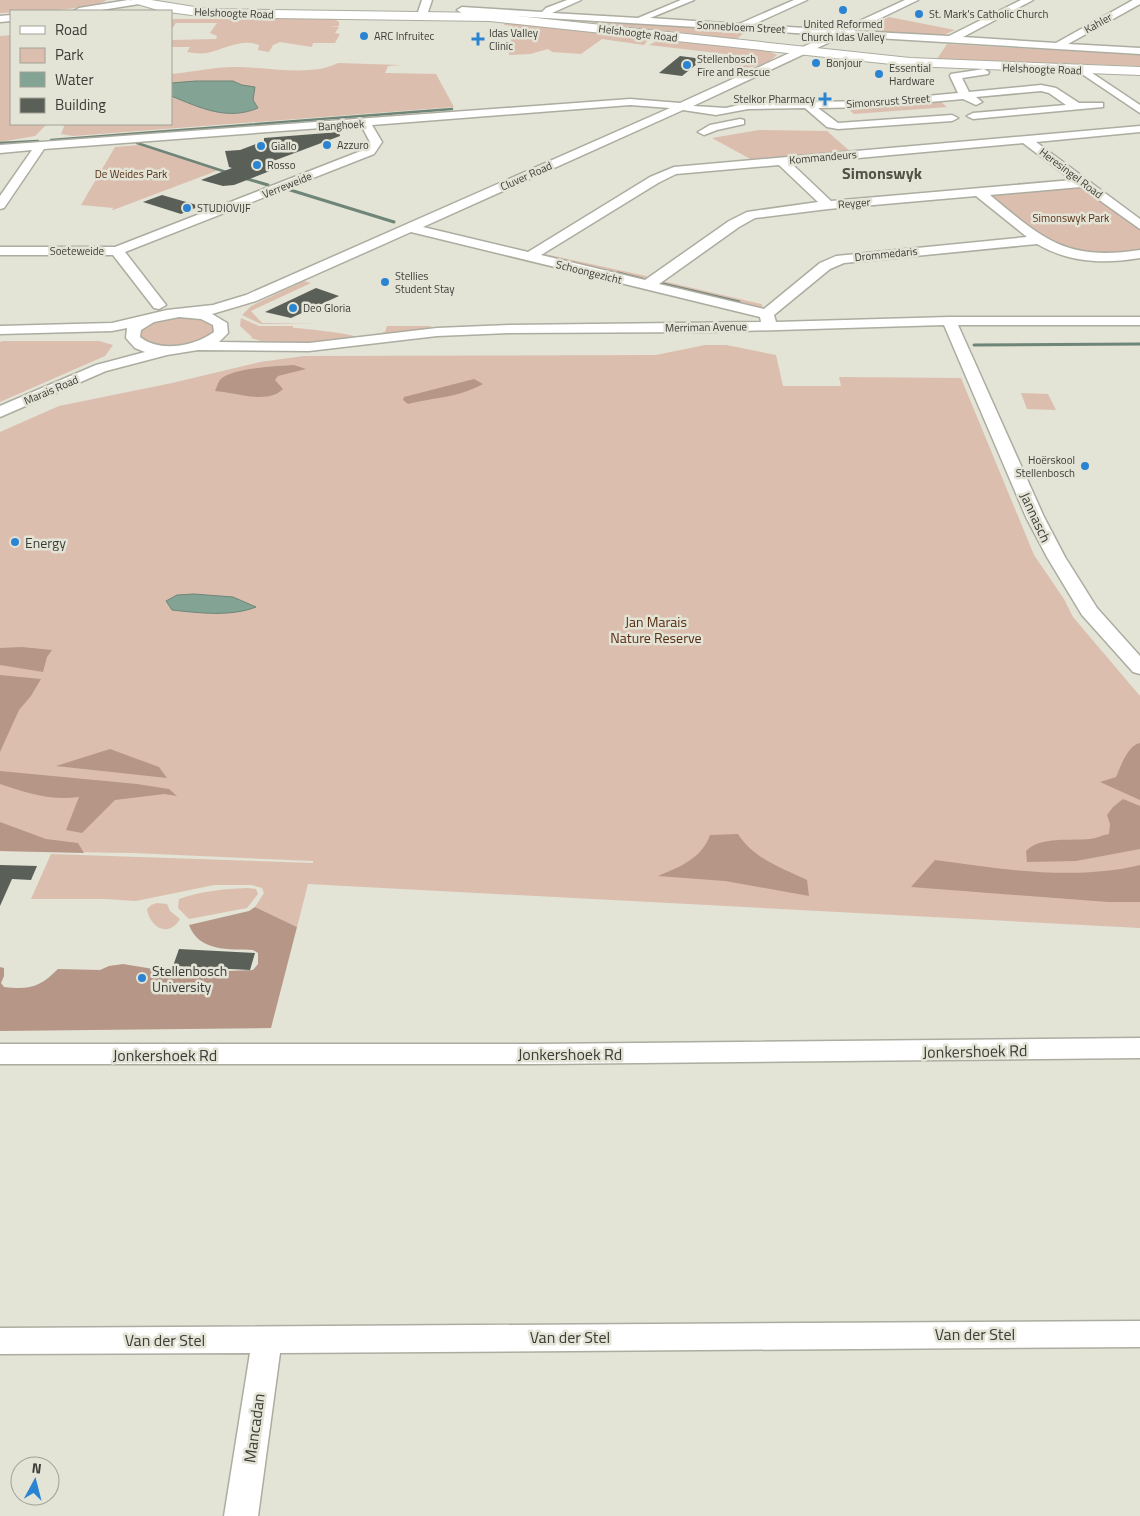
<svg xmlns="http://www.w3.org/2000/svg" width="1140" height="1516" viewBox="0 0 1140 1516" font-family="'Titillium Web',sans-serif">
	<rect width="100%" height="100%" fill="#e3e3d6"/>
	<path fill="#dbbeae" d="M 0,0 L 107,0 C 89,11 23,11 0,13 Z
		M 889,17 L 955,30 L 941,36 L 865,32 L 861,30 Z
		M 171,19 L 334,19 L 339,22 L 339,26 L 329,27 L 339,27 L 335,33 L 340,34 L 335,43 L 313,43 L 312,47 L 280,42 L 273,45 L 269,52 L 258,50 L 259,45 C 242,38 224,49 207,53 C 201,54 193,53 187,52 L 190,47 L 171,47 L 171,40 L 216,39 L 217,36 L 210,33 L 217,23 L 176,23 L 171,30 Z
		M 562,19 L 563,19 L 747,30 L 737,39 Z
		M 505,22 L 646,38 L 648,40 L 644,45 L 602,39 L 581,54 L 552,52 L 548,49 L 530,54 L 509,55 L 513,26 L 504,25 Z
		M 11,35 L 11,124 L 47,124 L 35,136 L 0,142 L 0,36 Z
		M 659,40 L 768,51 L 777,55 C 766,65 749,70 735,67 L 736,64 L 726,63 L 734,55 L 649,45 Z
		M 947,44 L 1140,55 L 1140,66 L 937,59 Z
		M 338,63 L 400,65 L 388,66 L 385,73 L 436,74 L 454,107 L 73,136 L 61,134 L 65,124 L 171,124 L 171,96 C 201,108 227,121 258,108 L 242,85 L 234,81 L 171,83 L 171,74 C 193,72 214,67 236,67 C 267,67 311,77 338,63 Z
		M 936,98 L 947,107 L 854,114 L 844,105 Z
		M 759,130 L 827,131 L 852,153 L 754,161 L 712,138 Z
		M 140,145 L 219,170 L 113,210 L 111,210 L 114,208 L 81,205 L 115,147 Z
		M 1072,185 L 1084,187 L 1140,229 L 1140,251 L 1090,255 L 1042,239 L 991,196 L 991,194 Z
		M 540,253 L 646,276 L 648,279 L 638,282 L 536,257 Z
		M 304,281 L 311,283 L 251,311 L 262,323 L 316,324 L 261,324 L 242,315 L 251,306 Z
		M 658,282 L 667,282 L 761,304 L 763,306 L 760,308 L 660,287 Z
		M 170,316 L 195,316 L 212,322 L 216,332 C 206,344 170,350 155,346 C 150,345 144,341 140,339 L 139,333 L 148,323 Z
		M 241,318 L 259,326 L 293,326 L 293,328 C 302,328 353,334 356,337 C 328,346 278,348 251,338 L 252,337 L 240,326 Z
		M 387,326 L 432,326 L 426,329 L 372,335 L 385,332 Z
		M 3,341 L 99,341 L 113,345 L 105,356 L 0,402 L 0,342 Z
		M 705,345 L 726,345 L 776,355 L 783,386 L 841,386 L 839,377 L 961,378 L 1034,555 L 1064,599 L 1073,617 L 1140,696 L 1140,928 L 308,884 L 297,927 L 255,907 L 264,893 L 262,888 L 251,885 L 214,885 L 136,901 L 105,899 L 31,899 L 51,854 L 313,863 L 313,861 L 133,853 L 0,851 L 0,432 L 59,406 L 172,383 L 260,362 L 304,356 L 656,355 Z
		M 1021,393 L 1048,394 L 1056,410 L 1027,409 Z
		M 247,888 L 256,889 L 258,894 L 247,908 L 189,919 L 178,908 L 179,899 C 202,891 223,889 247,888 Z
		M 157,903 L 167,904 L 170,911 L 180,919 C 169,938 150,928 147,909 L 151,905 Z"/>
	<path fill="#b69787" d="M 294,365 L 306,369 L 278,376 L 275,380 L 283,389 C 268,405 234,392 215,391 C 217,387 218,382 220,380 C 229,368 280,366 294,365 Z
		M 474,379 L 483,384 C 457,398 436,397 408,404 L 403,400 L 404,397 Z
		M 22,647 L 52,650 L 47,657 L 43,672 L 0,665 L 0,648 Z
		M 0,675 L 41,679 L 31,696 L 19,710 L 0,752 Z
		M 1140,743 L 1140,800 L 1100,782 L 1116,777 C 1121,766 1127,746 1140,743 Z
		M 110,749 L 159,767 L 167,778 L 56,766 Z
		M 0,771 L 137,784 L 169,789 L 177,796 L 164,794 L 115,800 L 82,833 L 66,830 L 79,797 C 51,801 27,793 0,784 Z
		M 1123,799 L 1140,806 L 1140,849 L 1076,861 L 1027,862 L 1026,851 C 1040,836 1071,841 1090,839 C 1097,838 1103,835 1109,834 L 1110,824 L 1107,815 L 1113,807 Z
		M 0,822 L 46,839 L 78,843 L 84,853 L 0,851 Z
		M 738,834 C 754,859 782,868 807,880 L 809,896 L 725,881 L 658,876 C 680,867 702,858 710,835 Z
		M 935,860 C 1001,869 1074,881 1140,865 L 1140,902 L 1108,902 L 911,887 Z
		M 255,907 L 297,927 L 271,1028 L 0,1031 L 0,967 L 4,968 L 4,976 L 1,983 L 4,987 C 30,990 40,987 58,969 L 100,970 L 109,966 L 123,964 L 178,973 L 253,970 L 258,964 L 258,953 L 253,950 C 229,949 199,952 189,925 L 249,911 Z"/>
	<path fill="#83a494" stroke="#6e8578" d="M 196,81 L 233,81 L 242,85 L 255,87 L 253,100 L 258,108 C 227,121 201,108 171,96 L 171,83 Z
		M 194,594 L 233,597 L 256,607 C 230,617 200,613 172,610 L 166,601 L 177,595 Z"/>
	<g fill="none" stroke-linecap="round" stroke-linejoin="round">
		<path stroke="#6e8578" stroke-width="2.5" d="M 51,140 L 452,109
			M 0,143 L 38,141
			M 137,143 L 229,173"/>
		<path stroke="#6e8578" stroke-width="3" d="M 226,172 L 229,173
			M 244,178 L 268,185
			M 287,189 L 394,222
			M 618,273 L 642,279
			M 663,284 L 739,302
			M 974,345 L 1140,344"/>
	</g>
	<path fill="#5a6057" d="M 680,56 L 703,59 L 682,76 L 659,73 Z
		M 339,132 L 340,136 L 268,163 L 280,167 L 234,185 L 223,186 L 201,180 L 232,168 L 229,167 L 225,151 L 240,150 L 264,141 L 264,138 Z
		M 162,195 L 200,206 L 181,214 L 143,202 Z
		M 316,288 L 339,296 L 291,318 L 265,312 Z
		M 0,865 L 37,866 L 31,880 L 12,879 L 0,906 Z
		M 179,949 L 255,953 L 250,970 L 173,966 Z"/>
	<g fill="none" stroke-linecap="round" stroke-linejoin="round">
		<defs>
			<path id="minor" d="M 128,0 L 144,1 L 139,4 L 95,11 L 74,11 L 79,8 Z
				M 422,0 L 432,0 L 427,15 L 422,18 L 417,15 Z
				M 567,0 L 581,0 L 552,13 L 638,18 L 681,0 L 694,0 L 650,18 L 739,24 L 794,0 L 807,0 L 752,25 L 840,30 L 905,0 L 918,0 L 854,31 L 949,36 L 1021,0 L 1033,0 L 963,37 L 1056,43 L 1133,0 L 1140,0 L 1140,4 L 1068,44 L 1140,48 L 1140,54 L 843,36 L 693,106 L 726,108 L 747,103 L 875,101 L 958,93 L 950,76 L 951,74 L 984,69 L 989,72 L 988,74 L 962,78 L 969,92 L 1041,85 L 1056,88 L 1079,103 L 1103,103 L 1103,107 L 973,119 L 967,116 L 973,113 L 1066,105 L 1049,93 L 1041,91 L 976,97 L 982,102 L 976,105 L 963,99 L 875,107 L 818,108 L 838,123 L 952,115 L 958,118 L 952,121 L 838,129 L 827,127 L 805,108 L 748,109 L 716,115 L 683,110 L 423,227 L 528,252 L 650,177 L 674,167 L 1140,126 L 1140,132 L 1036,142 L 1140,219 L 1140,229 L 1081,187 L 990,195 C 1044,240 1066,261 1140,250 L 1140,258 C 1103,264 1070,263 1037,244 L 844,263 L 830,269 L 774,315 L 776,322 L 949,317 L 1140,317 L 1140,325 L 958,325 L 1044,517 L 1065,557 L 1097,608 L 1140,656 L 1140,674 L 1133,672 L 1082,615 L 1047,557 L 1026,517 L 944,325 L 707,332 L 509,333 L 437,336 L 309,351 L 198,350 L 167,355 L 106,371 L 0,417 L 0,406 L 96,365 L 145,352 L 135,348 L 126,338 L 127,328 L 112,331 L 0,334 L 0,326 L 112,323 L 167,310 L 213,305 L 246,295 L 670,108 L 630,105 L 372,125 L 382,142 L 374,154 L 125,252 L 166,305 L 159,309 L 154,308 L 113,255 L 0,255 L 0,247 L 115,247 L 366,149 L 370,142 L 361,125 L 44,149 L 4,208 L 0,209 L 0,196 L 32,150 L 0,153 L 0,145 L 630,99 L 680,103 L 829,35 L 462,13 L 457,10 L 462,7 L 542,12 L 546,8 ZM 1023,143 L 1072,180 L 831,201 L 792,164 ZM 779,165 L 818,202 L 747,212 L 729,221 L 645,280 L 541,255 L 658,183 L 676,174 ZM 976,196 L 1027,237 L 836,256 L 820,263 L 764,309 L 659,284 L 739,227 L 755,218 L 828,209 ZM 411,232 L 760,317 L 761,322 L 509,325 L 437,328 L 309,343 L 219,342 L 228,333 L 227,323 L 212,314 L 256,301 ZM 179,317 L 201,319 L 213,325 L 214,332 C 195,346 160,353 140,337 L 141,330 L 154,322 Z
				M 11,15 L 11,21 L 0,22 L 0,16 Z
				M 1083,67 L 1140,105 L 1140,113 L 1079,72 L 1078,70 Z
				M 740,119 L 744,120 L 744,124 L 717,130 L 704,135 L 698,132 L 710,125 Z
				M 1140,1038 L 1140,1058 L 538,1064 L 0,1064 L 0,1044 L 538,1044 Z
				M 1140,1321 L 1140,1347 L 280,1353 L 258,1516 L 224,1516 L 250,1353 L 0,1354 L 0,1328 Z"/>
			<path id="major" d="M 132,0 L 151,0 L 207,9 L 490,13 L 910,58 L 1140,67 L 1140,75 L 910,66 L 490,21 L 207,17 L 161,11 L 134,3 Z"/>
		</defs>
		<use href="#minor" stroke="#acaca0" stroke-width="3"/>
		<use href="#major" stroke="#acaca0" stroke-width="2"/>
		<use href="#minor" fill="#fff" fill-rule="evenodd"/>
		<use href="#major" fill="#fff" fill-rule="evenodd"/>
	</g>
	<g fill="#2b84d2" stroke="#e3e3d6" stroke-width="2">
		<circle cx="843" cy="10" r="5"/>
		<circle cx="919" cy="14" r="5"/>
		<circle cx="364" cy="36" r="5"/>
		<path d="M475.5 31.5h5v5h5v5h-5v5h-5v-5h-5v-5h5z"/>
		<circle cx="816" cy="63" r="5"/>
		<circle cx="687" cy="65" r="5"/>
		<circle cx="879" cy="74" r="5"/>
		<path d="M822.5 91.5h5v5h5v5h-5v5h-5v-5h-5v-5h5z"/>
		<circle cx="327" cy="145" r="5"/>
		<circle cx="261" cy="146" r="5"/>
		<circle cx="257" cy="165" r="5"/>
		<circle cx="187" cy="208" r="5"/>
		<circle cx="385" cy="282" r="5"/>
		<circle cx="293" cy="308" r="5"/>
		<circle cx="1085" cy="466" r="5"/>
		<circle cx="15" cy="542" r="5"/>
		<circle cx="142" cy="978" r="5"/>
	</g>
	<g text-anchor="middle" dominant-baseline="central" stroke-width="5" stroke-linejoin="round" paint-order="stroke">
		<g font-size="11" fill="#3d3d38" stroke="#e3e3d6">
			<text transform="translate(234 13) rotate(2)">Helshoogte Road</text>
			<text transform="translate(1098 23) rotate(-29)">Kahler</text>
			<text transform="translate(741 27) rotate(3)">Sonnebloem Street</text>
			<text transform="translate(638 33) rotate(7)">Helshoogte Road</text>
			<text transform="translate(1042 69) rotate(2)">Helshoogte Road</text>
			<text transform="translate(888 101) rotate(-4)">Simonsrust Street</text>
			<text transform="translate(341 125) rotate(-4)">Banghoek</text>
			<text transform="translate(823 157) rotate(-5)">Kommandeurs</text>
			<text transform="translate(1071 173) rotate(37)">Heresingel Road</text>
			<text transform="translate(526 176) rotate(-24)">Cluver Road</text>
			<text transform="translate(287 185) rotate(-22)">Verreweide</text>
			<text transform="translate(854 203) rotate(-5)">Reyger</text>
			<text x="77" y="251">Soeteweide</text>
			<text transform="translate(886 254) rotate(-6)">Drommedaris</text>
			<text transform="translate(589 272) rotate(14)">Schoongezicht</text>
			<text transform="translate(706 327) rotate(-1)">Merriman Avenue</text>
			<text transform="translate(51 390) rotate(-23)">Marais Road</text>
		</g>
		<g font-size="11" fill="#3d3d38" stroke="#e3e3d6" text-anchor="start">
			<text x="929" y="14">St. Mark's Catholic Church</text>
			<text x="843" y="24" text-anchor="middle">United Reformed<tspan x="843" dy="13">Church Idas Valley</tspan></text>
			<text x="489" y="33">Idas Valley<tspan x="489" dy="13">Clinic</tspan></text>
			<text x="374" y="36">ARC Infruitec</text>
			<text x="697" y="59">Stellenbosch<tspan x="697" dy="13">Fire and Rescue</tspan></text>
			<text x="826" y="63">Bonjour</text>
			<text x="889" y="68">Essential<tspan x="889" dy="13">Hardware</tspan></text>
			<text x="815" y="99" text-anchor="end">Stelkor Pharmacy</text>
			<text x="337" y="145">Azzuro</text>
			<text x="271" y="146">Giallo</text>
			<text x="267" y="165">Rosso</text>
			<text x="197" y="208">STUDIOVIJF</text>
			<text x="395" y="276">Stellies<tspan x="395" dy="13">Student Stay</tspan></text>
			<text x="303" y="308">Deo Gloria</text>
			<text x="1075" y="460" text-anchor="end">Hoërskool<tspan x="1075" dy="13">Stellenbosch</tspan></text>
		</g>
		<g font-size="11" fill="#592e14" stroke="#e3e3d6">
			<text x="131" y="174">De Weides Park</text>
			<text x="1071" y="218">Simonswyk Park</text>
		</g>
		<g font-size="14" fill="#3d3d38" stroke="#e3e3d6">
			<text transform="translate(1036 517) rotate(65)">Jannasch</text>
		</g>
		<g font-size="14" fill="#3d3d38" stroke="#e3e3d6" text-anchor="start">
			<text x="25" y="542">Energy</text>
			<text x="152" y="970">Stellenbosch<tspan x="152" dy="16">University</tspan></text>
		</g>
		<g font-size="14" fill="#592e14" stroke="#e3e3d6">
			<text x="656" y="621">Jan Marais<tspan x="656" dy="16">Nature Reserve</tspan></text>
		</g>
		<g font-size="16" font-weight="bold" fill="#525247" stroke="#e3e3d6">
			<text x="882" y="173">Simonswyk</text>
		</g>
		<g font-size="16" fill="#3d3d38" stroke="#e3e3d6">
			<text transform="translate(975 1051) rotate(-1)">Jonkershoek Rd</text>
			<text x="570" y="1054">Jonkershoek Rd</text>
			<text x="165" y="1055">Jonkershoek Rd</text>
			<text x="975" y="1334">Van der Stel</text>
			<text x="570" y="1337">Van der Stel</text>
			<text x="165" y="1340">Van der Stel</text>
			<text transform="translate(254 1428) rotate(-82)">Mancadan</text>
		</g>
	</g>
	<rect x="10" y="10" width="162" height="115" fill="#e3e3d6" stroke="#a1a197"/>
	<rect x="20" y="26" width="25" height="8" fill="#ffffff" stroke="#a1a197"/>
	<text x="55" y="35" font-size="15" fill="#3d3d38">Road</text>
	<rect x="20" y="48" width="25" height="15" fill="#dbbeae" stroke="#a1a197"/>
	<text x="55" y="60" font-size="15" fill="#3d3d38">Park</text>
	<rect x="20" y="72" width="25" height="15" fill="#83a494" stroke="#a1a197"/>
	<text x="55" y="85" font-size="15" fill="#3d3d38">Water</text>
	<rect x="20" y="98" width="25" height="15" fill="#5a6057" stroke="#a1a197"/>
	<text x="55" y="110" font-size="15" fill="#3d3d38">Building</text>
	<g transform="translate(35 1481) rotate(7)"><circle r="24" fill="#e3e3d6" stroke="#a1a197"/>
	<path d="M0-4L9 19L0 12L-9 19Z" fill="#2b84d2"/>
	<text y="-8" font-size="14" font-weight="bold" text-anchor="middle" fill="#3d3d38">N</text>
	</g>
</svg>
